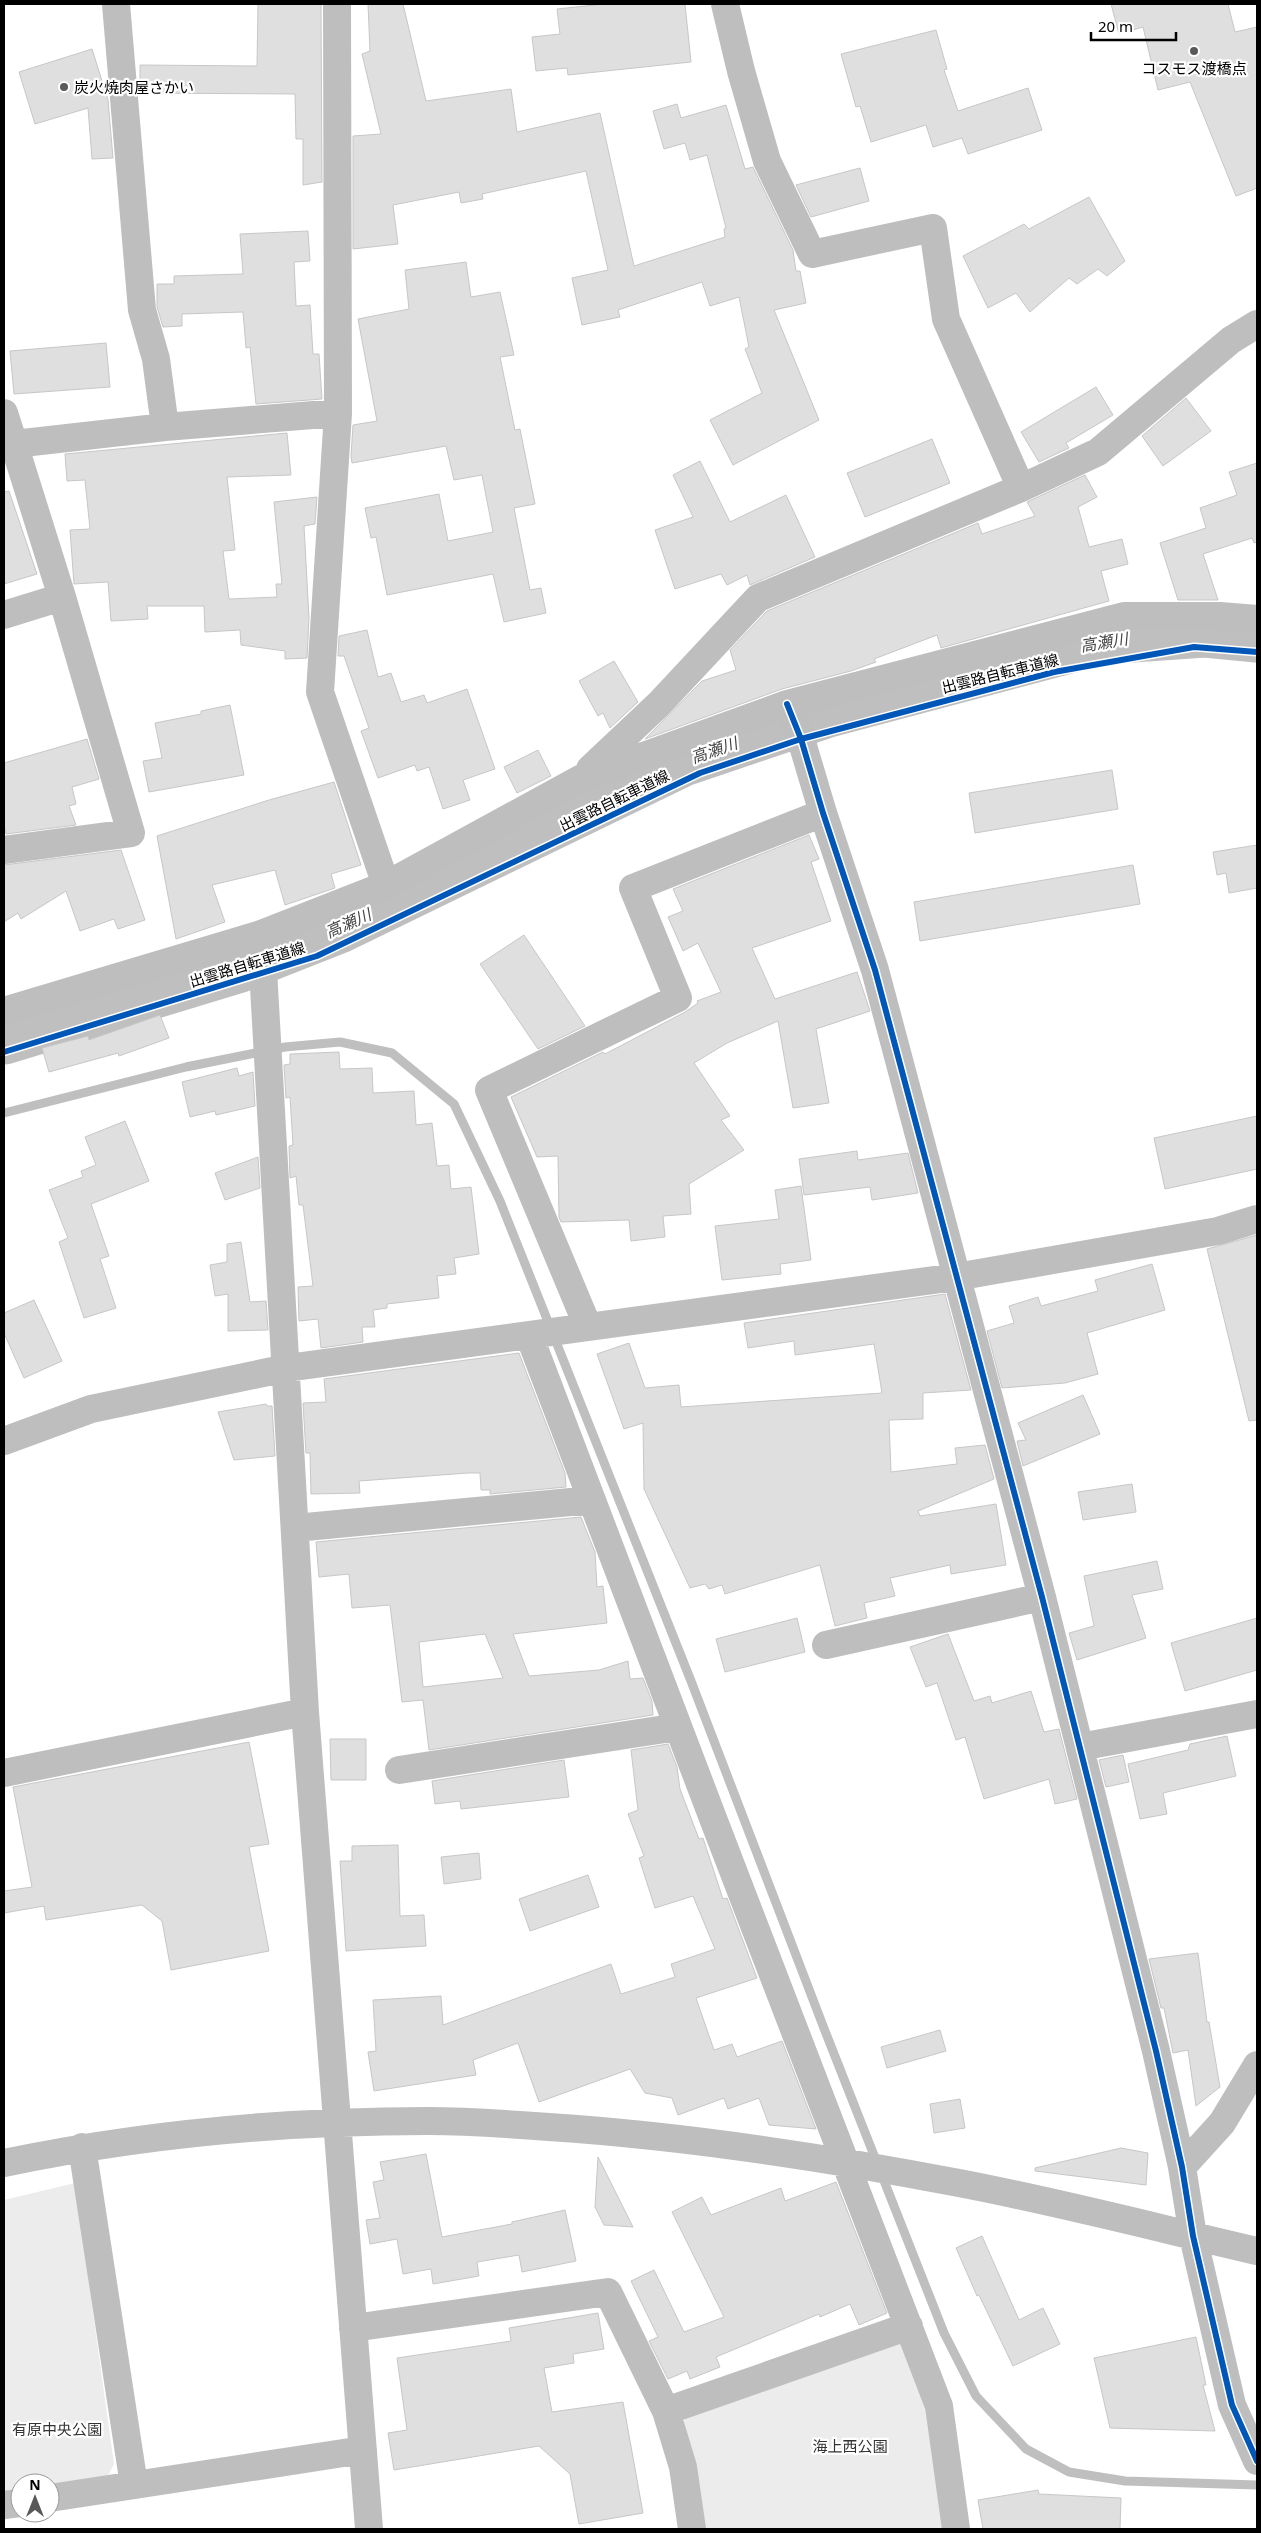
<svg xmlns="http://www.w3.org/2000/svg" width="1261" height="2533" viewBox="0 0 1261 2533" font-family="'Noto Sans','Noto Sans JP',sans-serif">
	<rect width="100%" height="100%" fill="#fff"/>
	<path fill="#ececec" d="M 75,2183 L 114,2464 L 107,2478 L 50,2487 L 50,2483 L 20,2483 L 20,2492 L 4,2494 L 4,2200 Z
		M 897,2341 L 909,2348 L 932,2407 L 947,2529 L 704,2529 L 683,2424 L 688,2413 Z"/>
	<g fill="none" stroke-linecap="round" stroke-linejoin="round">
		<path stroke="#bfbfbf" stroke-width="9" d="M 4,1113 L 186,1067 L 285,1047 L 340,1042 L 392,1053 L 454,1104 L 500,1201 L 691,1681 L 825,2031 L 944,2333 L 976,2396 L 1026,2449 L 1069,2472 L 1125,2481 L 1257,2485"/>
		<path stroke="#bfbfbf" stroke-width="51" d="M 4,1039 L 240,967 L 339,928 L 683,761 L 828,712 L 1103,639 L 1205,632 L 1257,637"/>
	</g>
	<path fill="#dfdfdf" stroke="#c7c7c7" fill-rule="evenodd" d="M 258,4 L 321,4 L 322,182 L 303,185 L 303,139 L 296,139 L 295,94 L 140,93 L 140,65 L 257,66 Z
		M 368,4 L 403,4 L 426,101 L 511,89 L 517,132 L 600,113 L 634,266 L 725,237 L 724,229 L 726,228 L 707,155 L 690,160 L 685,143 L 664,149 L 653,111 L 677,104 L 681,118 L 726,105 L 745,169 L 753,167 L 793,250 L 796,271 L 800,271 L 806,303 L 774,310 L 819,420 L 733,465 L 710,420 L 762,393 L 745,349 L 749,347 L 739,297 L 710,306 L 702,282 L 618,310 L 620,317 L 582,325 L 572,278 L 608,270 L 586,171 L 482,194 L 483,199 L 461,203 L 459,192 L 393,205 L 398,244 L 353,249 L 353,136 L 381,134 L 362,54 L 370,51 Z
		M 604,4 L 685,4 L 691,62 L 568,75 L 567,68 L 536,71 L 532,37 L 560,34 L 557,9 Z
		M 1111,4 L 1228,4 L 1235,32 L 1257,27 L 1257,188 L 1236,196 L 1190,82 L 1158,90 L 1143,27 L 1119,34 Z
		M 936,30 L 947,69 L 944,70 L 958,111 L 1028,88 L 1042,130 L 968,154 L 962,138 L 933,147 L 926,125 L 871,142 L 860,106 L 856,107 L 841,54 Z
		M 92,49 L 108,100 L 113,158 L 92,159 L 88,108 L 35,124 L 19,72 Z
		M 860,168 L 869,201 L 811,217 L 796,185 Z
		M 1089,197 L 1125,261 L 1107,276 L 1098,269 L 1077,284 L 1069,278 L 1030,312 L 1016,293 L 988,308 L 963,256 L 1024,224 L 1029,229 Z
		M 308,231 L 310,261 L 294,262 L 296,306 L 310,305 L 313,354 L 319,354 L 322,399 L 256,404 L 250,347 L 246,348 L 243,312 L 182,314 L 182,326 L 163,327 L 157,307 L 157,284 L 174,284 L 174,276 L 243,274 L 240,234 Z
		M 466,262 L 471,297 L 500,292 L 514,355 L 500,357 L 515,430 L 520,429 L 535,504 L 514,508 L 530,590 L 541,588 L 546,613 L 504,622 L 493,574 L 387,595 L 376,537 L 371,538 L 365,508 L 439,494 L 448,541 L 493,532 L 482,475 L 454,480 L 446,446 L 352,463 L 351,456 L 353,425 L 377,421 L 358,319 L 409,309 L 405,270 Z
		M 106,343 L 110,387 L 14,394 L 10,351 Z
		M 1096,387 L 1113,415 L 1066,443 L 1069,448 L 1039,462 L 1021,432 Z
		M 1186,398 L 1211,431 L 1163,466 L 1142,436 Z
		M 287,433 L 291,475 L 227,477 L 235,550 L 223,551 L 229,599 L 277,597 L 276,584 L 282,584 L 274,502 L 317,497 L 315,524 L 304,526 L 309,618 L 307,658 L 285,659 L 285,651 L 241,645 L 240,630 L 205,632 L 204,606 L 147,606 L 148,619 L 111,621 L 108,582 L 74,584 L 70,530 L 90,529 L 85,480 L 67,481 L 65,454 Z
		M 932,439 L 950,483 L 865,517 L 847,473 Z
		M 700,461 L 730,522 L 786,495 L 815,557 L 750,585 L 747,575 L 727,585 L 721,574 L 675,589 L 655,530 L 693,517 L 673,475 Z
		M 1257,463 L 1257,542 L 1254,543 L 1252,538 L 1203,554 L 1218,600 L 1178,600 L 1160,543 L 1206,528 L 1200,508 L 1237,495 L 1229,472 Z
		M 1085,475 L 1097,497 L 1078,507 L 1089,547 L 1122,539 L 1128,564 L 1101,571 L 1109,601 L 941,648 L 937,635 L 874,659 L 876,662 L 851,671 L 782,689 L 645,739 L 702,681 L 736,670 L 730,650 L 767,611 L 978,523 L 982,534 L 1035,516 L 1027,502 Z
		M 9,491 L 37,574 L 4,584 L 4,492 Z
		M 367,630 L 378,677 L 391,673 L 401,702 L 424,695 L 427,703 L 467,689 L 495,769 L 463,780 L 470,800 L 443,809 L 429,767 L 417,771 L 415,765 L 378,778 L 361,731 L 369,728 L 344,656 L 338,656 L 339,636 Z
		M 614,661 L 638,702 L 610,728 L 603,713 L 598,716 L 579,681 Z
		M 230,705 L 244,775 L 149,792 L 143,761 L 162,758 L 155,723 L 201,714 L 201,711 Z
		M 87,739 L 99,779 L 72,787 L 76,804 L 69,806 L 76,825 L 6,834 L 4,825 L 4,763 Z
		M 538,750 L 551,776 L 517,793 L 504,767 Z
		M 1112,770 L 1118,809 L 975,833 L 969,793 Z
		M 334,782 L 361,865 L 331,874 L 335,888 L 285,905 L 275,870 L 212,885 L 225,922 L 176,939 L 157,836 L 269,800 Z
		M 809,835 L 819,859 L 811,862 L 831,921 L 752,948 L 775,999 L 857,972 L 870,1011 L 816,1029 L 829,1103 L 793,1108 L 778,1021 L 727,1043 L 694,1063 L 730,1116 L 721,1120 L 744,1150 L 689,1184 L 691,1214 L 663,1216 L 665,1237 L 631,1241 L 629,1220 L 561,1222 L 559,1217 L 558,1156 L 537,1157 L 511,1097 L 603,1052 L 605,1054 L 685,1012 L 698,1003 L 697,1001 L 721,992 L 698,943 L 683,951 L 668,917 L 683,911 L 673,889 Z
		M 1257,845 L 1257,888 L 1229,893 L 1226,873 L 1217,875 L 1213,852 Z
		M 121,850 L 145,920 L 118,929 L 114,919 L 80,931 L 66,891 L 21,919 L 18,913 L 4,922 L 4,865 Z
		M 1133,865 L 1140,904 L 920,941 L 914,902 Z
		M 524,935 L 585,1026 L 538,1049 L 480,964 Z
		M 160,1015 L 169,1038 L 119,1056 L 118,1053 L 49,1072 L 42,1048 L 88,1036 L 89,1040 Z
		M 339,1052 L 340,1069 L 372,1068 L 373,1093 L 414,1091 L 416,1125 L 432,1123 L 437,1166 L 449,1165 L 451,1189 L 471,1187 L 479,1254 L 454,1258 L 456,1274 L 437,1276 L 439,1298 L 387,1304 L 387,1308 L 373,1310 L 375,1327 L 362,1327 L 363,1342 L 321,1348 L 318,1319 L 299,1321 L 298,1287 L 313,1286 L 303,1205 L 299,1205 L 296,1176 L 290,1178 L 289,1146 L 293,1145 L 290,1097 L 286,1098 L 284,1065 L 290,1064 L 290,1054 Z
		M 237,1068 L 239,1076 L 253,1072 L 255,1106 L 216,1115 L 215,1111 L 190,1117 L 182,1082 Z
		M 1257,1116 L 1257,1169 L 1165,1189 L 1154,1138 Z
		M 125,1121 L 149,1181 L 91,1204 L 109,1256 L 100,1259 L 116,1308 L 84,1318 L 59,1242 L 68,1238 L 49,1190 L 83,1177 L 81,1171 L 96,1165 L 85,1137 Z
		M 857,1151 L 858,1160 L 908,1153 L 918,1193 L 872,1200 L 870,1187 L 804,1195 L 799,1159 Z
		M 258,1157 L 260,1188 L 225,1200 L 215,1173 Z
		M 801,1186 L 811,1260 L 780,1264 L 781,1274 L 722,1280 L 715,1226 L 779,1219 L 775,1190 Z
		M 1257,1235 L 1257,1420 L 1249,1421 L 1207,1249 Z
		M 241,1242 L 250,1302 L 266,1301 L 268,1330 L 228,1331 L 228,1294 L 215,1296 L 210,1265 L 227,1262 L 227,1244 Z
		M 1152,1264 L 1165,1310 L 1087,1333 L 1098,1374 L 1065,1383 L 1002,1388 L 987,1331 L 1014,1323 L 1009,1306 L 1038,1297 L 1041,1306 L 1098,1291 L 1095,1280 Z
		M 945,1294 L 971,1390 L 923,1393 L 923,1419 L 889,1420 L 891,1472 L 957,1464 L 955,1448 L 985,1445 L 994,1479 L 918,1511 L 920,1516 L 996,1504 L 1006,1565 L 951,1574 L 950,1565 L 890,1578 L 895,1596 L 864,1603 L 867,1618 L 835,1626 L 820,1565 L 725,1594 L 722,1585 L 709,1589 L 705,1584 L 690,1588 L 644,1489 L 643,1423 L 624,1429 L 597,1354 L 629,1343 L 645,1388 L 679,1385 L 681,1407 L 882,1393 L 874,1344 L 795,1355 L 794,1341 L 748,1348 L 744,1323 Z
		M 34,1300 L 62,1361 L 24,1378 L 4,1333 L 4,1313 Z
		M 519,1353 L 565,1473 L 566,1487 L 490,1494 L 490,1490 L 481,1490 L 480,1473 L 468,1473 L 359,1481 L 360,1493 L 311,1494 L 310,1453 L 306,1453 L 303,1403 L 326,1402 L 324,1379 Z
		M 1083,1395 L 1100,1434 L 1023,1466 L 1017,1441 L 1026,1440 L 1018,1423 Z
		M 266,1404 L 267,1406 L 272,1406 L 275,1456 L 234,1460 L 218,1412 Z
		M 1132,1484 L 1136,1512 L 1083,1520 L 1078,1492 Z
		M 581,1517 L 595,1552 L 597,1587 L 603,1586 L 607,1623 L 513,1634 L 529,1676 L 599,1670 L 628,1661 L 630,1679 L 643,1678 L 652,1701 L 653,1715 L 429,1750 L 423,1700 L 402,1702 L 390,1605 L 352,1608 L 349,1574 L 319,1577 L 316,1542 ZM 485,1634 L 503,1678 L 423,1687 L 419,1642 Z
		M 1157,1561 L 1163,1589 L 1132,1595 L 1146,1638 L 1077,1660 L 1069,1633 L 1094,1626 L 1084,1576 Z
		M 797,1618 L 805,1652 L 725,1672 L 716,1639 Z
		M 1257,1618 L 1257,1670 L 1185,1691 L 1171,1643 Z
		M 948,1634 L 974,1701 L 990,1696 L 992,1703 L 1031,1691 L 1044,1732 L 1059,1729 L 1077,1799 L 1055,1804 L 1049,1779 L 984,1799 L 965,1737 L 956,1740 L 937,1683 L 926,1687 L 910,1647 Z
		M 1227,1736 L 1236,1776 L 1163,1793 L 1167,1814 L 1140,1819 L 1128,1764 L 1188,1750 L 1190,1744 Z
		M 330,1739 L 366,1739 L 366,1780 L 331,1780 Z
		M 249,1742 L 269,1844 L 249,1847 L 269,1951 L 171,1970 L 162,1921 L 142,1905 L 46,1920 L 44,1906 L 4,1913 L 4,1891 L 32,1887 L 13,1787 Z
		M 668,1744 L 677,1767 L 680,1789 L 699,1839 L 703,1838 L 723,1899 L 727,1898 L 757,1978 L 696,1998 L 714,2050 L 732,2044 L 737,2057 L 782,2041 L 816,2129 L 769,2125 L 759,2098 L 728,2109 L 724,2098 L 678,2115 L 672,2098 L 645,2093 L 630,2069 L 539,2102 L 518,2043 L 473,2060 L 476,2075 L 374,2091 L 368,2052 L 376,2051 L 373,2000 L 441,1996 L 443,2025 L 611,1964 L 621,1994 L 675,1977 L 671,1964 L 715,1949 L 693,1896 L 655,1908 L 639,1858 L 644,1856 L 628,1814 L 638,1810 L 631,1750 Z
		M 1123,1755 L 1129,1782 L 1106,1787 L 1099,1760 Z
		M 564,1760 L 569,1797 L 461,1809 L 460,1801 L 435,1804 L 432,1781 Z
		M 398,1845 L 400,1916 L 424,1915 L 426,1946 L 346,1951 L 340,1861 L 352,1861 L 352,1846 Z
		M 479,1853 L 481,1879 L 444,1884 L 441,1857 Z
		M 588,1875 L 599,1907 L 530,1931 L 519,1899 Z
		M 1198,1953 L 1207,2022 L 1209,2022 L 1220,2087 L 1196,2106 L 1188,2050 L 1173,2053 L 1164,2008 L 1161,2008 L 1149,1959 Z
		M 940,2030 L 946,2051 L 887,2068 L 881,2047 Z
		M 960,2099 L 965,2128 L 934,2133 L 930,2104 Z
		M 1121,2148 L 1148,2153 L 1146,2185 L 1035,2171 L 1035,2168 Z
		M 426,2154 L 442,2237 L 512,2224 L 512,2222 L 565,2210 L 576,2261 L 522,2272 L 519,2255 L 477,2262 L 479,2276 L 433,2284 L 431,2269 L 403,2274 L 397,2239 L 370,2244 L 366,2220 L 380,2218 L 373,2182 L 384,2180 L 380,2162 Z
		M 598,2157 L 633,2227 L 604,2225 L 595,2207 Z
		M 836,2182 L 887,2313 L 859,2325 L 850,2304 L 820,2317 L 819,2314 L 716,2357 L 720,2367 L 690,2379 L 687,2371 L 668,2379 L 649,2341 L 658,2337 L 631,2281 L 654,2270 L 684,2332 L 724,2317 L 672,2212 L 702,2197 L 711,2215 L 781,2188 L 785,2201 Z
		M 982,2236 L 1019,2320 L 1043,2308 L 1060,2344 L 1013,2366 L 979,2295 L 977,2296 L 956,2248 Z
		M 598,2313 L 604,2349 L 573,2354 L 574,2363 L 544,2368 L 552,2412 L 623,2402 L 643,2513 L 579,2524 L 570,2474 L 539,2446 L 394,2470 L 388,2433 L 407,2430 L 397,2358 L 511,2341 L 509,2328 Z
		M 1196,2337 L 1206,2385 L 1203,2385 L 1215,2431 L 1110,2428 L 1094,2358 Z
		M 1038,2490 L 1039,2494 L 1121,2498 L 1120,2529 L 983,2529 L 978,2500 Z"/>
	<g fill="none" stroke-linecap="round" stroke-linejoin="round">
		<path stroke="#bebebe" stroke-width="28" d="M 116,4 L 142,310 L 156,359 L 165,427
			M 337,4 L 338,413 L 320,692 L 386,885
			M 725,4 L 741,71 L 767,161 L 812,254 L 933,228 L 946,319 L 1021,488
			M 4,413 L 14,444
			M 4,615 L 62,597 L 14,444 L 165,427 L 338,413
			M 787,704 L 801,739 L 823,813 L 875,970 L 1042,1597 L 1156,2051 L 1182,2167 L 1193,2236 L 1232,2405 L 1257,2461
			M 590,769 L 659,704 L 758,598 L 1021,488 L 1098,452 L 1231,340 L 1257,324
			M 4,850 L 131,833 L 62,597
			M 261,934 L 305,1712 L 369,2529
			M 4,1011 L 261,934 L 386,885 L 580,779 L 787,704 L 1124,616 L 1220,616 L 1257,619
			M 588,1327 L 489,1090 L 678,998 L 633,888 L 823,813
			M 529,1335 L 714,1821 L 939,2406 L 956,2529
			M 4,1441 L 91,1409 L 287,1368 L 956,1277 L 1218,1231 L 1257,1219
			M 295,1528 L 592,1500
			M 826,1645 L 1042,1597
			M 1080,1747 L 1257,1714
			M 399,1770 L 678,1727
			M 4,1773 L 305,1712
			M 82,2147 L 134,2485
			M 4,2163 C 143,2134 286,2121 428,2121 C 468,2121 509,2124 549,2127 C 687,2136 823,2157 959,2183 C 1059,2202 1158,2228 1257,2251
			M 1182,2167 L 1222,2123 L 1257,2065
			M 353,2328 L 608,2292 L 666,2411 L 683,2467 L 692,2529
			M 666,2411 L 909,2326
			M 50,2498 L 363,2450
			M 4,2505 L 20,2503"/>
		<defs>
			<path id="cycleway" d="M 787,704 L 801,739 L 823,813 L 875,970 L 1042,1597 L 1156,2051 L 1182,2167 L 1193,2236 L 1232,2405 L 1257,2461
				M 4,1052 L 317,956 L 700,773 L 801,739 L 1054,672 L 1194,647 L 1257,652"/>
		</defs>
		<use href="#cycleway" stroke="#fff" stroke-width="9"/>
		<use href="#cycleway" stroke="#0057b8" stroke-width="6"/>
	</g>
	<g fill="#595959" stroke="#fff" stroke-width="2">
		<circle cx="1194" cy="51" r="5"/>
		<circle cx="64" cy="87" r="5"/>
	</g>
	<g text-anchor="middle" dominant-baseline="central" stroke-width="4.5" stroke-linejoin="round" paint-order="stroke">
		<g font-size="15" fill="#000" stroke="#fff">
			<text x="1194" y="68">コスモス渡橋点</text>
			<text x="74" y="87" text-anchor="start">炭火焼肉屋さかい</text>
		</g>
		<g font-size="15" fill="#000" stroke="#fff">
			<text transform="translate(1000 673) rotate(-14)">出雲路自転車道線</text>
			<text transform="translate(614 800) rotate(-26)">出雲路自転車道線</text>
			<text transform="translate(247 964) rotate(-17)">出雲路自転車道線</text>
		</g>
		<g font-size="15" fill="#333" stroke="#fff">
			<text x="57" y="2429">有原中央公園</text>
			<text x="850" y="2446">海上西公園</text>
		</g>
		<g font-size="16" font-style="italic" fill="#444" stroke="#fff">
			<text transform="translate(1104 642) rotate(-9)">高瀬川</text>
			<text transform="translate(714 750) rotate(-19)">高瀬川</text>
			<text transform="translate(348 923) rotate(-24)">高瀬川</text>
		</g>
	</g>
	<rect width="1261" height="2533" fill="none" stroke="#000000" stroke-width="10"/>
	<g transform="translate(35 2498)"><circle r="24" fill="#ffffff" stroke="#999999"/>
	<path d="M0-4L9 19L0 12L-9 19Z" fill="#595959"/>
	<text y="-8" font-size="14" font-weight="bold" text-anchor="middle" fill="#000000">N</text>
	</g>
	<path d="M1091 32v8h85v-8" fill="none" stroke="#000000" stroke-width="2.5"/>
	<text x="1098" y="32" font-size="15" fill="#000000" stroke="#ffffff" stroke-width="4" paint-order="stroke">20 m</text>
</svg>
